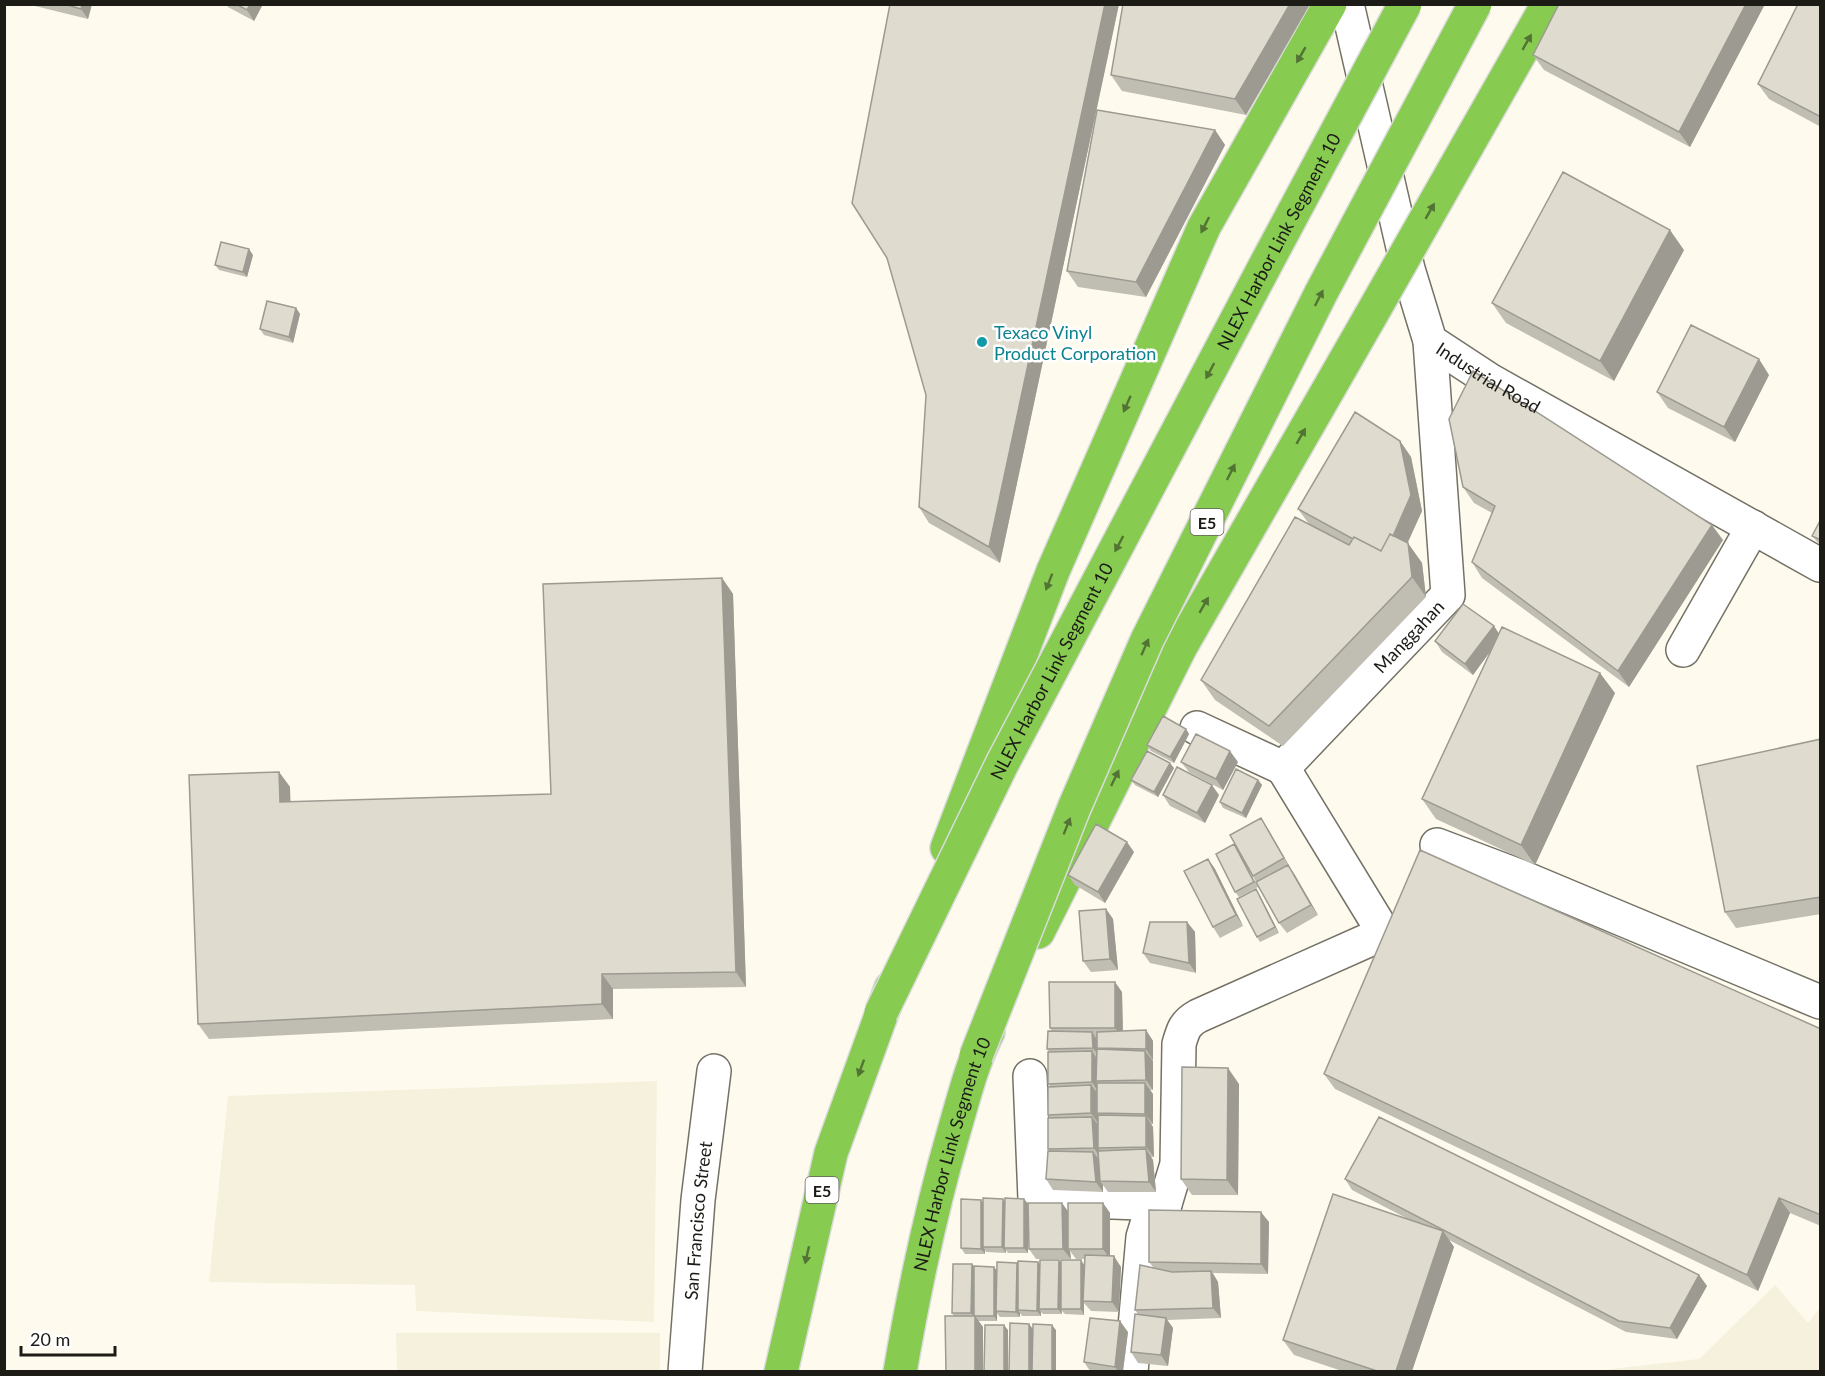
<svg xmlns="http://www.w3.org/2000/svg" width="1825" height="1376" viewBox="0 0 1825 1376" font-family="Lato,sans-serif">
	<rect width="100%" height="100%" fill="#fefbee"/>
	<path fill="#f5f1dc" d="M 657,1081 L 654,1322 L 416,1311 L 415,1285 L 209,1282 L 228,1096 Z
		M 1775,1285 L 1808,1323 L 1820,1308 L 1820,1371 L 1594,1371 L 1699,1359 Z
		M 396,1333 L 660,1333 L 660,1371 L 397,1371 Z"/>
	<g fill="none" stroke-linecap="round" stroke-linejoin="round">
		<defs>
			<g id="minor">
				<path id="s1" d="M 1430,341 L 1491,381 L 1820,565"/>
				<path d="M 1683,650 L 1753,527"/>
				<path d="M 1197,728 L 1283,768"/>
				<path id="s2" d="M 1283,768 L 1448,595 L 1430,341 L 1408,269 L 1347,4"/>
				<path d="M 1437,845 L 1519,876 L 1820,1002"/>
				<path d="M 1030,1076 L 1035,1199 L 1165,1204"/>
				<path id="s3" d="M 685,1372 L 698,1200 L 714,1071"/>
				<path d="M 1131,1372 L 1143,1237 L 1147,1224 L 1165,1204 L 1177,1164 L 1179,1044 C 1183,1030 1185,1023 1198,1016 L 1373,938 L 1379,925 L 1283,768"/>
			</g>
			<g id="highway">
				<path d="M 947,848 L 1053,571 L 1204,227 L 1330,4"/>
				<path d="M 1038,932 L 1180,648 L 1370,317"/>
				<path d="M 781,1372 L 831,1153 L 891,988"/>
				<path id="s4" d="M 900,1372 C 914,1290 931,1210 954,1131 C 964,1097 972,1063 988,1032"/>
			</g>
		</defs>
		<use href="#minor" stroke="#747266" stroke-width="36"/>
		<use href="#highway" stroke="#dbdbda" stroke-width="36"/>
		<use href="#minor" stroke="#fff" stroke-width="33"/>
		<use href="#highway" stroke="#87cb51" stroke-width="33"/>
		<defs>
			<g id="highway-bridge">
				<path d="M 1370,317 L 1548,4"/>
				<path id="s5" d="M 881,1013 L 1002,764 L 1267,262 L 1405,4"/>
				<path d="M 976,1056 L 1074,808 L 1147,640 L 1321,293 L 1475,4"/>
			</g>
		</defs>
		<use href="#highway-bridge" stroke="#dbdbda" stroke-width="36" stroke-linecap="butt"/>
		<use href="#highway-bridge" stroke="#87cb51" stroke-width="33"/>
	</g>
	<path fill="#c0bdb2" d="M 34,4 L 92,4 L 88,19 L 35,6 Z
		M 226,4 L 263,4 L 254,21 L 228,7 Z
		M 890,4 L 1119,4 L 1000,563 L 929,523 L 919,507 L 926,395 Z
		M 1123,4 L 1310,4 L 1246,115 L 1122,91 L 1111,75 Z
		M 1765,4 L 1690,147 L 1544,70 L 1533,55 Z
		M 1821,4 L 1821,127 L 1769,99 L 1758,84 Z
		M 1215,130 L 1225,145 L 1146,297 L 1078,287 L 1067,271 Z
		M 1684,250 L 1614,381 L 1506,323 L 1492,303 Z
		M 253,255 L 247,277 L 219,270 L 215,265 Z
		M 296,308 L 300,314 L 293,343 L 264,335 L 260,329 Z
		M 1769,375 L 1735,442 L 1668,408 L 1657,392 Z
		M 1400,441 L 1411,457 L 1422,511 L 1407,543 L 1422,563 L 1426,597 L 1283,746 L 1215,700 L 1201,680 L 1309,524 L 1298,509 Z
		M 1463,487 L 1723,540 L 1629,687 L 1482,578 L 1472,562 L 1492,513 L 1474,503 Z
		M 1821,519 L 1821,546 L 1812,536 Z
		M 722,578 L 733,594 L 746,987 L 613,989 L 613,1019 L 209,1039 L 198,1024 L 279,772 L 290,787 L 290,802 L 551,794 Z
		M 1494,626 L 1499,634 L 1615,693 L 1535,865 L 1436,819 L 1422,799 L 1491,650 L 1473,675 L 1442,652 L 1435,641 Z
		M 1186,729 L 1189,734 L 1174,763 L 1151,751 L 1147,745 Z
		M 1821,739 L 1821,914 L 1736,928 L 1725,912 Z
		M 1181,762 L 1238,762 L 1223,790 L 1189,772 Z
		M 1174,768 L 1158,797 L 1135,785 L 1131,780 Z
		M 1258,780 L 1262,785 L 1246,818 L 1223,808 L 1220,802 Z
		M 1163,795 L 1219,795 L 1205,823 L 1170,806 Z
		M 1261,818 L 1268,829 L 1291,869 L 1318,915 L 1287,933 L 1279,923 L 1241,855 L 1258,887 L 1239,897 L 1235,892 L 1234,844 Z
		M 1134,852 L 1105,903 L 1075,885 L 1068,875 Z
		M 1208,859 L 1215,869 L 1243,926 L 1220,938 L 1213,927 Z
		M 1259,894 L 1279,933 L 1260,942 L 1257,937 Z
		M 1106,909 L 1113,919 L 1118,970 L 1091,972 L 1083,961 Z
		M 1187,922 L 1195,932 L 1196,973 L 1150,963 L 1143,953 Z
		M 1122,992 L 1123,1031 L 1146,1030 L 1153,1041 L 1153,1060 L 1152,1059 L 1153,1061 L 1153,1090 L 1150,1090 L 1153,1094 L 1153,1124 L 1151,1124 L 1153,1127 L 1154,1157 L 1151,1157 L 1153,1160 L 1156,1192 L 1108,1192 L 1103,1185 L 1103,1192 L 1053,1190 L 1046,1179 L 1049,1151 L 1048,1149 L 1050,1118 L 1048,1115 L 1050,1086 L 1048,1084 L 1049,1052 L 1047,1049 L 1052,1031 L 1050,1028 Z
		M 1821,1029 L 1821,1226 L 1790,1213 L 1758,1291 L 1335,1089 L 1324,1074 Z
		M 1239,1084 L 1238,1195 L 1192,1195 L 1181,1179 Z
		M 1345,1179 L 1699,1275 L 1707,1286 L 1677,1339 L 1626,1332 L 1449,1240 L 1454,1247 L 1412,1371 L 1342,1371 L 1294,1355 L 1283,1340 L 1412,1221 L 1352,1190 Z
		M 1024,1199 L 1028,1204 L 1028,1253 L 1008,1253 L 1006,1250 L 1006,1253 L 986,1252 L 985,1250 L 985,1254 L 965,1254 L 961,1248 L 983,1202 L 1005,1201 Z
		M 1103,1203 L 1110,1213 L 1110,1256 L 1121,1267 L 1119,1312 L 1091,1311 L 1084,1303 L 1084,1315 L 1065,1314 L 1062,1311 L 1062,1314 L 1043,1314 L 1041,1312 L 1041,1316 L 1022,1316 L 1020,1313 L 1020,1317 L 1000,1317 L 997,1313 L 997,1321 L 978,1321 L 983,1327 L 983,1371 L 952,1313 L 972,1264 L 974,1267 L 997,1270 L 1018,1265 L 1061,1263 L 1085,1266 L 1085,1259 L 1076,1259 L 1070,1251 L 1071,1259 L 1036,1259 L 1029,1249 L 1068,1211 Z
		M 1269,1222 L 1268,1274 L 1213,1273 L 1218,1282 L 1221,1318 L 1167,1320 L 1173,1328 L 1168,1366 L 1138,1363 L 1131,1352 L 1138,1314 L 1135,1310 L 1153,1267 L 1149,1262 Z
		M 1128,1332 L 1123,1371 L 1090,1371 L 1084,1362 Z"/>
	<path fill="#9c9a91" d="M 82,4 L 92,4 L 88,19 L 81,9 Z
		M 250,4 L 263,4 L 254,21 L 247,10 Z
		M 1105,4 L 1119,4 L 1000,563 L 989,547 Z
		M 1290,4 L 1310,4 L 1246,115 L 1235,99 Z
		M 1746,4 L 1765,4 L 1690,147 L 1679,132 Z
		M 1215,130 L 1225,145 L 1146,297 L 1136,282 Z
		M 1670,230 L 1684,250 L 1614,381 L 1600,361 Z
		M 249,249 L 253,255 L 247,277 L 243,272 Z
		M 296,308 L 300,314 L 293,343 L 289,337 Z
		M 1759,359 L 1769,375 L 1735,442 L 1724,427 Z
		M 1400,441 L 1411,457 L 1422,511 L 1395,571 L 1384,556 Z
		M 1712,525 L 1723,540 L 1629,687 L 1618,671 Z
		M 1408,543 L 1422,563 L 1426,597 L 1412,577 Z
		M 722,578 L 733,594 L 746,987 L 736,972 Z
		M 1494,626 L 1501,637 L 1473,675 L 1465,664 Z
		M 1600,673 L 1615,693 L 1535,865 L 1521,845 Z
		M 1186,729 L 1189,734 L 1174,763 L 1170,757 Z
		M 1230,751 L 1238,762 L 1223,790 L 1216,779 Z
		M 1170,763 L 1174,768 L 1158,797 L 1154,792 Z
		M 279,772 L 290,787 L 291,817 L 280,802 Z
		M 1258,780 L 1262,785 L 1246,818 L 1242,813 Z
		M 1212,785 L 1219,795 L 1205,823 L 1197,813 Z
		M 1261,818 L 1268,829 L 1291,869 L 1284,858 Z
		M 1127,842 L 1134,852 L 1105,903 L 1098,892 Z
		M 1208,859 L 1215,869 L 1243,926 L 1236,915 Z
		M 1288,865 L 1295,875 L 1318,915 L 1311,905 Z
		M 1256,889 L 1259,894 L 1279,933 L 1275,927 Z
		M 1106,909 L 1113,919 L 1118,970 L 1110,959 Z
		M 1187,922 L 1195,932 L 1196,973 L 1189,963 Z
		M 602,974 L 613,989 L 613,1019 L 602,1004 Z
		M 1115,982 L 1122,992 L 1123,1039 L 1115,1028 Z
		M 1146,1030 L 1153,1041 L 1153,1060 L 1146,1049 Z
		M 1092,1032 L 1099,1043 L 1097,1048 L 1100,1053 L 1101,1059 L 1093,1048 Z
		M 1092,1051 L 1099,1062 L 1096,1081 L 1099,1085 L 1099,1093 L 1092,1082 Z
		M 1145,1051 L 1153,1061 L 1153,1090 L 1146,1080 Z
		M 1228,1068 L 1239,1084 L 1238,1195 L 1227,1180 Z
		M 1145,1083 L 1153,1094 L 1153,1124 L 1145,1114 Z
		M 1091,1085 L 1099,1095 L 1097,1113 L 1098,1115 L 1098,1123 L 1091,1113 Z
		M 1146,1116 L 1153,1127 L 1154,1157 L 1146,1147 Z
		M 1092,1117 L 1100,1127 L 1098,1148 L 1101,1151 L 1101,1159 L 1094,1148 Z
		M 1146,1149 L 1153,1160 L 1156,1192 L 1149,1182 Z
		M 1093,1152 L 1101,1162 L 1100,1181 L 1103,1185 L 1103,1192 L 1096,1182 Z
		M 1779,1198 L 1790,1213 L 1758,1291 L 1747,1275 Z
		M 1003,1199 L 1006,1204 L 1004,1248 L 1006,1250 L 1006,1253 L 1002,1247 Z
		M 1024,1199 L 1028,1204 L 1028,1253 L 1024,1248 Z
		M 981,1200 L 985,1205 L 983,1247 L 985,1250 L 985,1254 L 981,1249 Z
		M 1062,1203 L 1070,1214 L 1068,1249 L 1070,1251 L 1071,1259 L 1063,1249 Z
		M 1103,1203 L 1110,1213 L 1110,1259 L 1103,1249 Z
		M 1261,1212 L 1269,1222 L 1268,1274 L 1261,1264 Z
		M 1443,1231 L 1454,1247 L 1412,1371 L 1396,1371 Z
		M 1114,1256 L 1121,1267 L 1119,1312 L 1112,1302 Z
		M 1059,1260 L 1063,1265 L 1061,1309 L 1062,1314 L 1058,1309 Z
		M 1081,1260 L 1085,1266 L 1083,1301 L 1084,1303 L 1084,1315 L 1081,1309 Z
		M 1038,1262 L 1042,1267 L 1039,1309 L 1041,1312 L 1041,1316 L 1037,1311 Z
		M 1017,1263 L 1020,1268 L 1018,1310 L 1020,1313 L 1020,1317 L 1016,1312 Z
		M 972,1264 L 976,1269 L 974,1316 L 975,1318 L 971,1313 Z
		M 994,1267 L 998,1272 L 997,1321 L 994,1316 Z
		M 1211,1271 L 1218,1282 L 1221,1318 L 1213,1308 Z
		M 1699,1275 L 1707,1286 L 1677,1339 L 1670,1328 Z
		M 975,1316 L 983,1327 L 983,1371 L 975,1371 Z
		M 1166,1318 L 1173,1328 L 1168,1366 L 1161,1355 Z
		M 1120,1321 L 1128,1332 L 1123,1371 L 1118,1371 L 1115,1367 Z
		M 1029,1324 L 1033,1329 L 1033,1371 L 1029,1371 Z
		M 1004,1325 L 1008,1330 L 1008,1371 L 1004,1371 Z
		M 1052,1325 L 1056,1330 L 1056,1371 L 1052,1371 Z"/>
	<path fill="#dfdccf" stroke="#9c9a91" stroke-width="1.5" d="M 64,4 L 82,4 L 81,9 Z
		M 236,4 L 250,4 L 247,10 Z
		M 890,4 L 1105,4 L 989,547 L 919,507 L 926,395 L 887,258 L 852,203 Z
		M 1123,4 L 1290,4 L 1235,99 L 1111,75 Z
		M 1559,4 L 1746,4 L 1679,132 L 1533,55 Z
		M 1798,4 L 1821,4 L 1821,117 L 1758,84 Z
		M 1097,110 L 1215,130 L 1136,282 L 1067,271 Z
		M 1563,172 L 1670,230 L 1600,361 L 1492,303 Z
		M 221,242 L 249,249 L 243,272 L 215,265 Z
		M 267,301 L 296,308 L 289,337 L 260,329 Z
		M 1691,325 L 1759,359 L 1724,427 L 1657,392 Z
		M 1473,371 L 1712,525 L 1618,671 L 1472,562 L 1495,506 L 1463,487 L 1449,419 Z
		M 1355,412 L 1400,441 L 1411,495 L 1393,536 L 1390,534 L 1381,551 L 1354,537 L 1353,539 L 1298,509 Z
		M 1295,517 L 1349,545 L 1354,537 L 1381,551 L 1390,534 L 1408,543 L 1412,577 L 1269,726 L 1201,680 Z
		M 1821,519 L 1821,540 L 1812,536 Z
		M 722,578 L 736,972 L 602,974 L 602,1004 L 198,1024 L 189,775 L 279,772 L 280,802 L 551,794 L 543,584 Z
		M 1463,604 L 1494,626 L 1465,664 L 1435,641 Z
		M 1502,627 L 1600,673 L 1521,845 L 1422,799 Z
		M 1163,716 L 1186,729 L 1170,757 L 1147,745 Z
		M 1196,734 L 1230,751 L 1216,779 L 1181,762 Z
		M 1821,739 L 1821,897 L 1725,912 L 1697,766 Z
		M 1147,751 L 1170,763 L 1154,792 L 1131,780 Z
		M 1177,767 L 1212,785 L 1197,813 L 1163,795 Z
		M 1236,769 L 1258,780 L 1242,813 L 1220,802 Z
		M 1261,818 L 1284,858 L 1253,876 L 1230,835 Z
		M 1096,824 L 1127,842 L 1098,892 L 1068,875 Z
		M 1234,844 L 1254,882 L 1235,892 L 1216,854 Z
		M 1420,850 L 1821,1029 L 1821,1215 L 1779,1198 L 1747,1275 L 1324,1074 Z
		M 1208,859 L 1236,915 L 1213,927 L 1184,871 Z
		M 1288,865 L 1311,905 L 1279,923 L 1256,882 Z
		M 1256,889 L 1275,927 L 1257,937 L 1237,899 Z
		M 1106,909 L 1110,959 L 1083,961 L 1079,911 Z
		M 1150,922 L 1187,922 L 1189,963 L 1143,953 Z
		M 1049,982 L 1115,982 L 1115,1028 L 1050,1028 Z
		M 1146,1030 L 1146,1049 L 1097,1048 L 1097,1032 Z
		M 1048,1031 L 1092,1032 L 1093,1048 L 1047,1049 Z
		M 1097,1049 L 1145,1051 L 1146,1080 L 1096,1081 Z
		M 1092,1051 L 1092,1082 L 1048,1084 L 1048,1052 Z
		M 1182,1067 L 1228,1068 L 1227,1180 L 1181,1179 Z
		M 1097,1083 L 1145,1083 L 1145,1114 L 1097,1113 Z
		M 1091,1085 L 1091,1113 L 1048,1115 L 1048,1087 Z
		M 1098,1115 L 1146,1116 L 1146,1147 L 1098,1148 Z
		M 1092,1117 L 1094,1148 L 1048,1149 L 1048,1118 Z
		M 1379,1117 L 1699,1275 L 1670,1328 L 1619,1321 L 1345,1179 Z
		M 1146,1149 L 1149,1182 L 1100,1181 L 1098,1151 Z
		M 1048,1151 L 1093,1152 L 1096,1182 L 1046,1179 Z
		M 1333,1194 L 1443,1231 L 1396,1371 L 1377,1371 L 1283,1340 Z
		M 983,1198 L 1003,1199 L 1002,1247 L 983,1247 Z
		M 1005,1198 L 1024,1199 L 1024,1248 L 1004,1248 Z
		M 961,1199 L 981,1200 L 981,1249 L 961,1248 Z
		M 1028,1203 L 1062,1203 L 1063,1249 L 1029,1249 Z
		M 1068,1203 L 1103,1203 L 1103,1249 L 1068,1249 Z
		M 1149,1210 L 1261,1212 L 1261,1264 L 1149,1262 Z
		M 1085,1255 L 1114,1256 L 1112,1302 L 1083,1301 Z
		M 1040,1260 L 1059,1260 L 1058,1309 L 1039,1309 Z
		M 1061,1260 L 1081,1260 L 1081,1309 L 1061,1309 Z
		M 1018,1261 L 1038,1262 L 1037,1311 L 1018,1310 Z
		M 997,1262 L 1017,1263 L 1016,1312 L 996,1311 Z
		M 953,1264 L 972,1264 L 971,1313 L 952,1313 Z
		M 1140,1265 L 1172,1272 L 1211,1271 L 1213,1308 L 1135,1310 Z
		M 974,1266 L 994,1267 L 994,1316 L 974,1316 Z
		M 1135,1314 L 1166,1318 L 1161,1355 L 1131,1352 Z
		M 945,1316 L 975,1316 L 975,1371 L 946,1371 Z
		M 1090,1318 L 1120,1321 L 1115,1367 L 1084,1362 Z
		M 1010,1323 L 1029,1324 L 1029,1371 L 1009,1371 Z
		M 1033,1324 L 1052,1325 L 1052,1371 L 1032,1371 Z
		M 985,1325 L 1004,1325 L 1004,1371 L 984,1371 Z"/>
	<defs><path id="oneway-solid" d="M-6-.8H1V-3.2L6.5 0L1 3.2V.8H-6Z" transform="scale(1.5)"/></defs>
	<g fill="#527334">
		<use href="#oneway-solid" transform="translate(1527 42) rotate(-60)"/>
		<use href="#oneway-solid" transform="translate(1301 55) rotate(120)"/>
		<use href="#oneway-solid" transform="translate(1430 211) rotate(-60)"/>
		<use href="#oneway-solid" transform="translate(1205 225) rotate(117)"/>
		<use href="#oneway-solid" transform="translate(1319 298) rotate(-63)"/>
		<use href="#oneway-solid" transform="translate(1210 371) rotate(118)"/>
		<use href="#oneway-solid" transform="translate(1127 404) rotate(114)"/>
		<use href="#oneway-solid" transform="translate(1301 436) rotate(-60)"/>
		<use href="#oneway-solid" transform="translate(1231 472) rotate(-63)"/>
		<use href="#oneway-solid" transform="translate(1119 544) rotate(118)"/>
		<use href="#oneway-solid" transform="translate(1049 582) rotate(111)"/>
		<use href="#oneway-solid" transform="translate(1204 605) rotate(-60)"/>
		<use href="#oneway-solid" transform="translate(1145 647) rotate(-66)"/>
		<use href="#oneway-solid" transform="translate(1115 778) rotate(-64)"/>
		<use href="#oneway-solid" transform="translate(1067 826) rotate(-68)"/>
		<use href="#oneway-solid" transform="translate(861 1068) rotate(110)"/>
		<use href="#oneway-solid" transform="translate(807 1255) rotate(103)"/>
	</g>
	<circle fill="#0f9aa8" stroke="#fff" stroke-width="2" cx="982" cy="342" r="6"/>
	<g text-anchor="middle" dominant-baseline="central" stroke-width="5" stroke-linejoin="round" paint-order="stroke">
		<g fill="#fff" stroke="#605f5c" stroke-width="1.5">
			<rect x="1190.5" y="509" width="33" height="26" rx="4.5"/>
			<rect x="805.5" y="1177" width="33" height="26" rx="4.5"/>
		</g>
		<g font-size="16" font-weight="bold" fill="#1c1b16">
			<text x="1207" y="522">E5</text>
			<text x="822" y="1190">E5</text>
		</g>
		<g font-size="18" fill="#1c1b16" stroke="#fff">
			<text stroke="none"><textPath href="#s5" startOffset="868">NLEX Harbor Link Segment 10</textPath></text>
			<text stroke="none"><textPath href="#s1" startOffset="69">Industrial Road</textPath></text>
			<text stroke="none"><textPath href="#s2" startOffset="182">Manggahan</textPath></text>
			<text stroke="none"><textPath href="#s5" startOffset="382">NLEX Harbor Link Segment 10</textPath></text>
			<text stroke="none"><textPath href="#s4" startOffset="224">NLEX Harbor Link Segment 10</textPath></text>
			<text stroke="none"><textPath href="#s3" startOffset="152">San Francisco Street</textPath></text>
		</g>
		<g font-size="18" fill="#0d838f" stroke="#fff" text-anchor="start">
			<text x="994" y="332">Texaco Vinyl<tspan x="994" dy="21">Product Corporation</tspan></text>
		</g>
	</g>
	<rect width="1825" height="1376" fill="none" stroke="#1c1b16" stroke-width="12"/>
	<path d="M21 1346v9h94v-9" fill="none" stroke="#1c1b16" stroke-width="3"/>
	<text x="30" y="1346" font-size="18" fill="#1c1b16" stroke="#ffffff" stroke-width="4.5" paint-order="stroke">20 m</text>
</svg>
